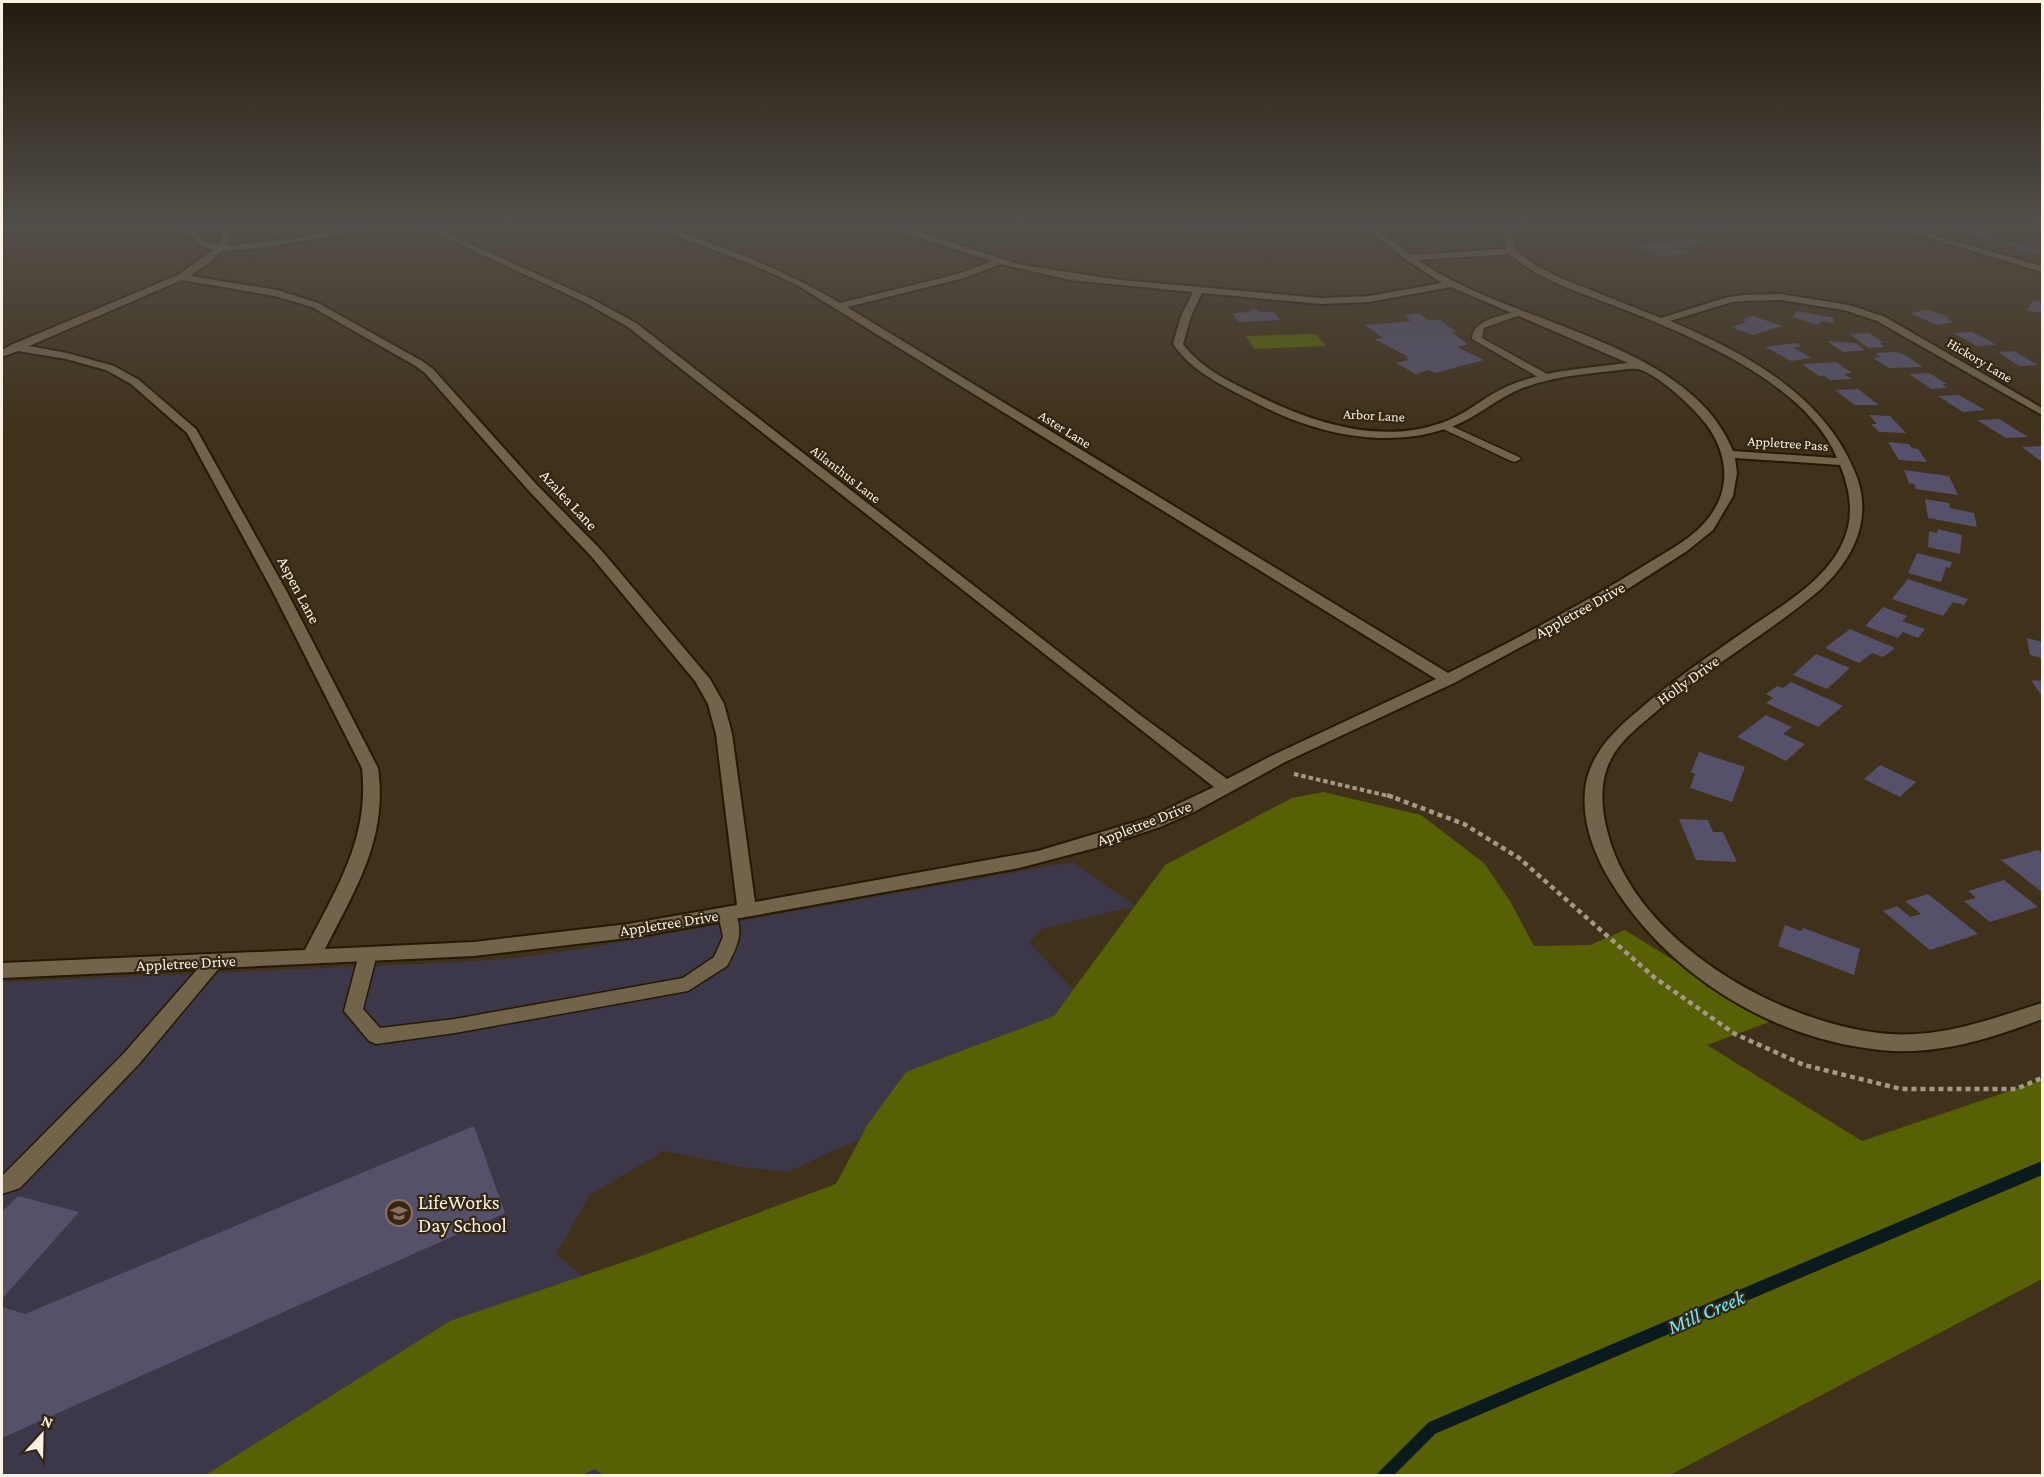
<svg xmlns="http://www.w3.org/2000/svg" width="2044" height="1477" viewBox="0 0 2044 1477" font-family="'Crimson Pro',serif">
	<rect width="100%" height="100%" fill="#3f311a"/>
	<path fill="#3c3849" d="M 1073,862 L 1135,906 L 1042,929 L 1029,942 L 1073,990 L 1054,1016 L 897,1121 L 788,1172 L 742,1167 L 664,1151 L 590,1195 L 556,1254 L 828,1475 L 2,1475 L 2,982 L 462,962 L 518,958 L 581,949 Z"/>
	<path fill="#576004" d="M 1316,334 L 1326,346 L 1254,349 L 1246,336 Z
		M 1323,792 L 1421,815 L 1484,863 L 1510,901 L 1534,946 L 1590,945 L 1625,930 L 1772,1021 L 1707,1045 L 1862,1141 L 2042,1080 L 2042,1279 L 1670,1475 L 606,1476 L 594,1469 L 581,1476 L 204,1476 L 450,1321 L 644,1255 L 836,1184 L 868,1124 L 906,1072 L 1054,1016 L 1165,865 L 1292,798 Z"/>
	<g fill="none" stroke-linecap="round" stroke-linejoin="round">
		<path stroke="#0b1a1d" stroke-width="13" d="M 1384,1476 L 1432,1428 L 2042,1168"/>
	</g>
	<path fill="#55516a" d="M 1448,225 L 1467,225 L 1468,232 L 1454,231 L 1454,229 L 1448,228 Z
		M 1688,225 L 1732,225 L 1732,226 L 1702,230 Z
		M 1969,228 L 1996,236 L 1985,239 L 1958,230 Z
		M 1698,239 L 1708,243 L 1675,248 L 1688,253 L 1661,257 L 1634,245 Z
		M 2013,242 L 2042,251 L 2030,254 L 2004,244 Z
		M 2033,300 L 2042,302 L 2042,313 L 2027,310 Z
		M 1258,309 L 1260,312 L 1274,312 L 1280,320 L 1238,322 L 1232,313 L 1251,312 L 1249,310 Z
		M 1927,310 L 1950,317 L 1945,318 L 1954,322 L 1937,325 L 1910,313 Z
		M 1797,311 L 1835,318 L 1832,323 L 1821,321 L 1818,325 L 1792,317 Z
		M 1419,313 L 1428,320 L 1440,320 L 1456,332 L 1452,333 L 1468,344 L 1457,347 L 1484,360 L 1435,373 L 1428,370 L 1416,374 L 1396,363 L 1409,360 L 1406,357 L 1409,357 L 1374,339 L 1383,338 L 1365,325 L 1411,321 L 1404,315 Z
		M 1753,316 L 1782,326 L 1753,335 L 1731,327 L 1747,322 L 1741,320 Z
		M 1969,332 L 1972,332 L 1997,345 L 1977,346 L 1953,333 Z
		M 1869,333 L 1884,343 L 1880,343 L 1885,347 L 1869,348 L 1849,334 Z
		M 1827,341 L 1855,343 L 1865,350 L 1843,352 Z
		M 1796,343 L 1802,346 L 1793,348 L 1812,358 L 1791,361 L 1765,347 Z
		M 2014,351 L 2038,365 L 2019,366 L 1998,352 Z
		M 1896,352 L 1905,355 L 1923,367 L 1889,368 L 1873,358 L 1881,357 L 1875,353 Z
		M 1836,362 L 1852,373 L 1844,374 L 1852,379 L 1830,380 L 1824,376 L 1819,376 L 1802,364 Z
		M 1929,373 L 1947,384 L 1942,384 L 1947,388 L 1931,389 L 1909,374 Z
		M 1858,389 L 1879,405 L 1855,405 L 1835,390 Z
		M 1959,395 L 1985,410 L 1963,412 L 1938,396 Z
		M 1869,415 L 1890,416 L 1906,433 L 1879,432 L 1871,424 L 1877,424 Z
		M 1999,419 L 2028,437 L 2006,438 L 1977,420 Z
		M 1888,442 L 1909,444 L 1912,448 L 1918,449 L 1927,462 L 1899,460 Z
		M 2042,446 L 2042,462 L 2022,447 Z
		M 1904,470 L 1949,476 L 1958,495 L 1916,489 L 1914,484 L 1909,483 Z
		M 1925,499 L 1949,503 L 1950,508 L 1974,513 L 1977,527 L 1928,518 Z
		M 1938,529 L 1962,535 L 1960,554 L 1928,547 L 1929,531 L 1937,533 Z
		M 1917,553 L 1952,562 L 1950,568 L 1946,567 L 1941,582 L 1908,573 Z
		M 1908,579 L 1968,599 L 1964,605 L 1953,602 L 1943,616 L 1892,599 Z
		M 1883,607 L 1907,616 L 1902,621 L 1925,629 L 1918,638 L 1903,632 L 1898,638 L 1865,626 Z
		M 1850,629 L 1895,648 L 1883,657 L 1872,653 L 1859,663 L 1825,648 Z
		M 2027,638 L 2042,642 L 2042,658 L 2030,655 Z
		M 1816,654 L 1850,668 L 1827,689 L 1793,675 Z
		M 2031,680 L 2042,681 L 2042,696 Z
		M 1791,682 L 1843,706 L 1818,727 L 1766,703 L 1773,698 L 1766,694 L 1777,686 L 1783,688 Z
		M 1766,715 L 1792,727 L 1783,734 L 1805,744 L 1786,761 L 1737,737 Z
		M 1699,752 L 1745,767 L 1732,802 L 1690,788 L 1695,774 L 1691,772 Z
		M 1880,765 L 1916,782 L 1900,797 L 1864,779 Z
		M 1679,819 L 1708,820 L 1713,832 L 1723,832 L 1737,862 L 1696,860 Z
		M 2038,850 L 2042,853 L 2042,892 L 2001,860 Z
		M 2004,880 L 2038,907 L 1990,922 L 1964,901 L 1976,898 L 1968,891 Z
		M 1928,894 L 1978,934 L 1930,950 L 1883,911 L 1897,906 L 1910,917 L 1921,914 L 1905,901 Z
		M 1785,925 L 1801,931 L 1803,928 L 1860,949 L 1854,975 L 1778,946 Z
		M 474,1126 L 505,1213 L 2,1438 L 2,1307 L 25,1314 Z
		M 18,1196 L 79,1212 L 2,1299 L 2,1212 Z"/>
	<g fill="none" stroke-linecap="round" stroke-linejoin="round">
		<defs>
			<path id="service" d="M 1518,311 L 1526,313 L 1484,328 L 1482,338 L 1551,376 L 1551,380 L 1543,380 L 1472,339 C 1472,319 1502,316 1518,311 Z
				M 1445,423 L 1519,457 L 1521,459 L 1515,462 L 1511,461 L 1441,428 L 1440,426 Z
				M 727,907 L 733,909 C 745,930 738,946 727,966 L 688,991 L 455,1033 L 376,1044 L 369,1041 L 344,1011 L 359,954 L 362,949 L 368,947 L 374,949 L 377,954 L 363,1009 L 380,1028 L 455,1019 L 683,978 L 714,957 L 723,937 L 718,913 L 721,909 Z
				M 214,955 L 220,957 L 223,962 L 220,967 L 139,1064 L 20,1188 L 2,1194 L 2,1176 L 125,1052 L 208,957 Z"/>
			<path id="minor" d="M 179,225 L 187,225 L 207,242 L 217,245 L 221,242 L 222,234 L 215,225 L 223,225 L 230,234 L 227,246 L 289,239 L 366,225 L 381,225 L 377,228 L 263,248 L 222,251 L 209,263 L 190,276 L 277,290 L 318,303 L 422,361 L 433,369 L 537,485 L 601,550 L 710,679 L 724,704 L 732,734 L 755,902 L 1038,851 L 1148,818 L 1214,787 L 628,327 L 584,302 L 418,225 L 428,225 L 590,298 L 636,323 L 1140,715 L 1227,779 L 1273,755 L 1436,679 L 797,285 L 751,264 L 652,227 L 651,225 L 662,225 C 723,247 783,269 840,303 L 958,274 L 992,261 L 887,227 L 886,225 L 897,225 L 1022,265 L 1120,280 L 1321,298 L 1369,296 L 1442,283 L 1408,261 L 1363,225 L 1372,225 L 1411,255 L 1506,249 L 1502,225 L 1510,225 L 1515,250 L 1537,266 L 1563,279 L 1661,318 L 1728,297 L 1745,295 L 1780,294 L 1849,305 L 1885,317 L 2042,408 L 2042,415 L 1877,321 L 1844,310 L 1780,300 L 1745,301 L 1732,302 L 1670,321 C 1744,352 1822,394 1854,470 C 1874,515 1856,556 1821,589 C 1767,635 1705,669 1651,716 C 1637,728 1620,741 1611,759 C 1599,781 1601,810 1608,834 C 1636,941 1776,1021 1879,1033 C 1937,1040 1988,1020 2042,1003 L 2042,1019 C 1990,1039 1937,1056 1880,1050 C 1772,1039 1668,975 1611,882 C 1593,853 1580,817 1586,783 C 1593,750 1616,729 1640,709 C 1673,680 1709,656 1745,631 C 1779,607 1822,584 1841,546 C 1855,519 1851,492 1840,465 L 1735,458 L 1737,473 L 1733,496 L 1713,530 L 1687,551 L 1623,592 L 1454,683 L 1285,762 L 1192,813 L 1160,827 L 1103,846 L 1019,868 L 628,938 L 474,956 L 2,978 L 2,963 L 305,950 C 336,889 370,838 362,768 L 273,592 L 187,433 L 131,384 L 106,370 L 66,359 L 18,351 L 2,357 L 2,350 L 11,345 L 178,275 L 213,250 L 201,246 ZM 1509,254 C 1540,280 1578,292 1615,306 C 1687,334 1805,381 1837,458 L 1733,451 C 1689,340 1507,324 1418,260 ZM 1001,264 L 1071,280 L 1193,292 L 1181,316 L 1173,344 C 1194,374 1226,387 1258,404 C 1318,435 1392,451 1456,425 C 1475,417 1491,404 1508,395 C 1539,378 1577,375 1611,371 C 1619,371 1628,368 1636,369 C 1654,370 1695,409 1706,424 C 1727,452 1732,486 1710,516 C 1695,537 1671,549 1650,562 C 1585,603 1517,639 1448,673 L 847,307 L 964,278 ZM 182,280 L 275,296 L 312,307 L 414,365 L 425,373 L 529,491 L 591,556 L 695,681 L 708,704 L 716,734 L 737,905 L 628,924 L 474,942 L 325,949 C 356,888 388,838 378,768 L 287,592 L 196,429 L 139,380 L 114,366 L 67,353 L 29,346 ZM 1451,287 L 1628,363 C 1588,368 1546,370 1508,386 C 1487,395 1470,411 1449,420 C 1387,446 1318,425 1261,397 C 1233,383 1202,370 1183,344 L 1191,316 L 1202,293 L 1321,304 L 1369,302 Z
				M 1150,225 L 1256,225 L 1252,228 L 1205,230 L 1154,228 Z
				M 1886,225 L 1898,225 L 2042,266 L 2042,272 Z"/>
		</defs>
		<use href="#service" stroke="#251903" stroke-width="3"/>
		<use href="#minor" stroke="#251903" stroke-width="4"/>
		<path stroke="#a49987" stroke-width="4" stroke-dasharray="4.5 3" stroke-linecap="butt" d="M 1294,774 L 1393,797"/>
		<path stroke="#a49987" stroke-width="4.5" stroke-dasharray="5 4" stroke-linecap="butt" d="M 1387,795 L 1464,824 L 1519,858 L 1655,978 L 1735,1034 L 1804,1065 L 1901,1089 L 2016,1089 L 2042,1078"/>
		<use href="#service" fill="#72634b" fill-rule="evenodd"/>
		<use href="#minor" fill="#72634b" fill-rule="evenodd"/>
	</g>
	<linearGradient id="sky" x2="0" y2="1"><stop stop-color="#231b0e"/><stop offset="0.52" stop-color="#524e49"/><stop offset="1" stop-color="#524e49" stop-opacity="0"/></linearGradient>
	<rect width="2044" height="431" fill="url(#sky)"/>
	<defs>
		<symbol id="school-ring" viewBox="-11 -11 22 22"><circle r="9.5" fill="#342711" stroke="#8d6e63" stroke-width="1.5"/><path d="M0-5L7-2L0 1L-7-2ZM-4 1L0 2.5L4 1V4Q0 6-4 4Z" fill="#8d6e63"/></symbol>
	</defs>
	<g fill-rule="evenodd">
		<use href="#school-ring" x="384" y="1198" width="30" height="30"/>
	</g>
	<g text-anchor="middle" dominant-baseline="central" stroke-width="4.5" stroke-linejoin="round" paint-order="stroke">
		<g font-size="14" fill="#faf1e4" stroke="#342711">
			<text transform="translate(1980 360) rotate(31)">Hickory Lane</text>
			<text transform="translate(1374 415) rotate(3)">Arbor Lane</text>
			<text transform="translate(1065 429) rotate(32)">Aster Lane</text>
			<text transform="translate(1788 443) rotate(4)">Appletree Pass</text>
			<text transform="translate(846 474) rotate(38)">Ailanthus Lane</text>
		</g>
		<g font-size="16" fill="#faf1e4" stroke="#342711">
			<text transform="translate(569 500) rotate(47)">Azalea Lane</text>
			<text transform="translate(299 590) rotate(62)">Aspen Lane</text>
			<text transform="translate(1580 610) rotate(-29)">Appletree Drive</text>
			<text transform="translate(1688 680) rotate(-36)">Holly Drive</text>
			<text transform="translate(1144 823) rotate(-21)">Appletree Drive</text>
			<text transform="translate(669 923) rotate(-9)">Appletree Drive</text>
			<text transform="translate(186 963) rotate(-3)">Appletree Drive</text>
		</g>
		<g font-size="20" fill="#faf1e4" stroke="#342711" text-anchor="start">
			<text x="418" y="1202">LifeWorks<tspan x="418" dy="23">Day School</tspan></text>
		</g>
		<g font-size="21" font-style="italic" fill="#73e7fe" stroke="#342711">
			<text transform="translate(1706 1312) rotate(-23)">Mill Creek</text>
		</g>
	</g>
	<rect width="2044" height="1477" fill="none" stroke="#faf1e4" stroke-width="6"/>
	<g transform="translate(42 1435) rotate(22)" stroke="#342711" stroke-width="4.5" paint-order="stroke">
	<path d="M0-4.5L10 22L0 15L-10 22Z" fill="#faf1e4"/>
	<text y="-9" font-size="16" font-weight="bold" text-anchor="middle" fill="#faf1e4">N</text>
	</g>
</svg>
